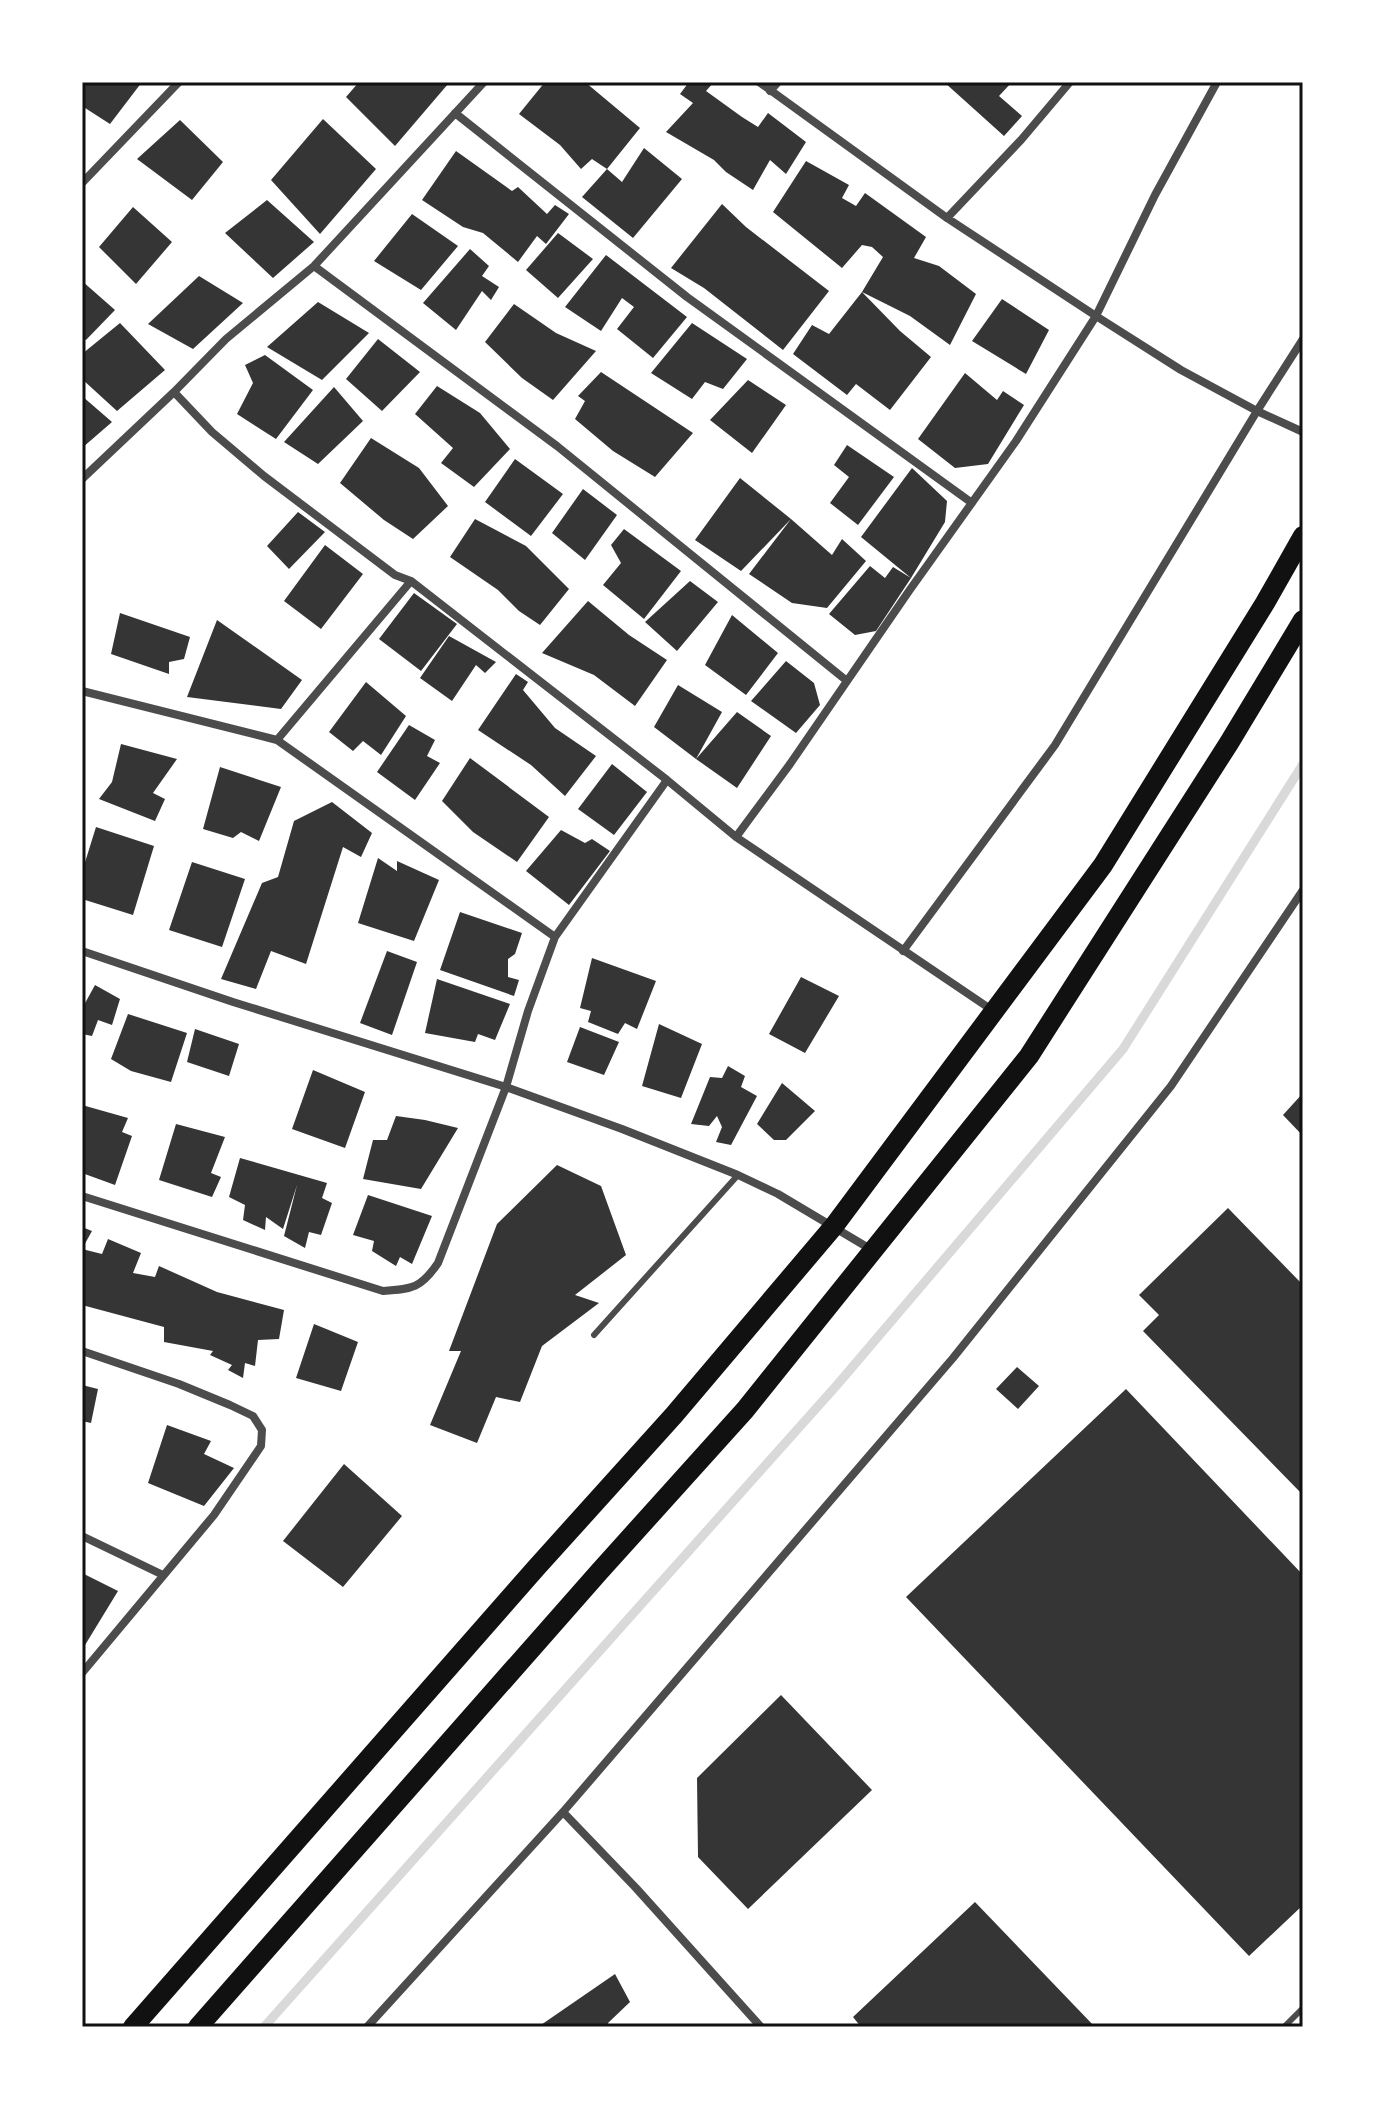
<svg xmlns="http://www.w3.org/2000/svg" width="1385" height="2109" viewBox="0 0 1385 2109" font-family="'Noto Sans',sans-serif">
	<rect width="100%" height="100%" fill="#fff"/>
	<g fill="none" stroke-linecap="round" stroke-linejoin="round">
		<path stroke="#d9d9d9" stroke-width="9" d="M 264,2027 L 837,1385 L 1123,1049 L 1303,764"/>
	</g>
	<path fill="#353535" d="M 82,82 L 142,82 L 110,124 L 82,106 Z
		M 359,82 L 446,82 L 448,84 L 395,146 L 346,97 Z
		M 545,82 L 585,82 L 640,128 L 607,169 L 592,159 L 581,169 L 560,145 L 519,114 Z
		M 689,82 L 714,82 L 706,91 L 742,117 L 758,127 L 768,113 L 806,142 L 786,174 L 770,160 L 753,190 L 726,172 L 714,160 L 666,132 L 693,103 L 680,94 Z
		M 944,82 L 1012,82 L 999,96 L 1022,116 L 1004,136 Z
		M 323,119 L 376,169 L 320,234 L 271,180 Z
		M 180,120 L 223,162 L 192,200 L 137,159 Z
		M 644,148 L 682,179 L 633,238 L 582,197 L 607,169 L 622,182 Z
		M 456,151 L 512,191 L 518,187 L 547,214 L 555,205 L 569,214 L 546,244 L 537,236 L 518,262 L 483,233 L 463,227 L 422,200 Z
		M 806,161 L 849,185 L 842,198 L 856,206 L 865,193 L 926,237 L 914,258 L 939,266 L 976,294 L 950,345 L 910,316 L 862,292 L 883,257 L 872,247 L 862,245 L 842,268 L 773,212 Z
		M 267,200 L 314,242 L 273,278 L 225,233 Z
		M 722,204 L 746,227 L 829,291 L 783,350 L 704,288 L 671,268 Z
		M 133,207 L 172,242 L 136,284 L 99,247 Z
		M 412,214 L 458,246 L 421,290 L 374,261 Z
		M 558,233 L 593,259 L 558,298 L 526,270 Z
		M 470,249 L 489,266 L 482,276 L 499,287 L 491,300 L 482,291 L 456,330 L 423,303 Z
		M 606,255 L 687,317 L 653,358 L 617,329 L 634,307 L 622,298 L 601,331 L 565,307 Z
		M 199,276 L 243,303 L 193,349 L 148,324 Z
		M 82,281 L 115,310 L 86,340 L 82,337 Z
		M 862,292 L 900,331 L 931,357 L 890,410 L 856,384 L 847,395 L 793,354 L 812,325 L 829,334 Z
		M 1002,299 L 1049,330 L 1026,374 L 972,341 Z
		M 318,302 L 369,333 L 322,380 L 267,347 Z
		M 514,304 L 556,333 L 596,351 L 553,400 L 522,378 L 485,342 Z
		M 120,323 L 165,370 L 117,411 L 82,379 L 82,354 Z
		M 692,323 L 747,359 L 723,389 L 705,382 L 692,399 L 651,373 Z
		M 378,339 L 420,372 L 382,411 L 346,379 Z
		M 265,355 L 313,390 L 276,439 L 237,414 L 253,383 L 245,365 Z
		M 601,372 L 693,433 L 655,477 L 613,451 L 575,419 L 585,401 L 578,396 Z
		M 965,373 L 997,400 L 1003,391 L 1024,405 L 988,464 L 955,468 L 918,439 Z
		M 748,380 L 786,405 L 752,453 L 710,420 Z
		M 437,386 L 480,413 L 510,449 L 474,487 L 441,463 L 453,448 L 415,414 Z
		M 334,387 L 363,421 L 318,464 L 284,442 Z
		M 82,396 L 112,422 L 82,448 Z
		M 371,438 L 419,468 L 448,506 L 413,539 L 384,520 L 340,483 Z
		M 847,445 L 894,477 L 858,525 L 830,503 L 849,477 L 834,465 Z
		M 515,459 L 563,494 L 531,536 L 485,502 Z
		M 912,468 L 947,501 L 945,522 L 911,578 L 876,631 L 855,635 L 829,614 L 870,566 L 885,578 L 893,567 L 911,578 L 861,537 Z
		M 740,478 L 791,519 L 741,571 L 695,540 Z
		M 583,489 L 617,515 L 585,560 L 552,533 Z
		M 298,512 L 325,532 L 289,569 L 267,546 Z
		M 475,519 L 526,546 L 569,589 L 540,625 L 519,611 L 498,590 L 450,557 Z
		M 791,519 L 832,555 L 842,539 L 866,561 L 827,608 L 792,603 L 749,574 Z
		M 624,529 L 681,571 L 644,619 L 603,585 L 621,563 L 611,545 Z
		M 325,545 L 363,574 L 321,629 L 284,601 Z
		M 690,581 L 718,602 L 677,651 L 645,622 Z
		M 414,593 L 457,624 L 421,671 L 379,639 Z
		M 588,601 L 629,635 L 667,660 L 635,706 L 594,675 L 542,653 Z
		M 120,613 L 190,637 L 184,659 L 169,662 L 169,674 L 111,654 Z
		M 732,615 L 778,653 L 746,695 L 705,665 Z
		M 217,620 L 302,680 L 281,709 L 187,697 Z
		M 449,636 L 496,662 L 485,673 L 476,665 L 452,701 L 420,678 Z
		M 786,661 L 814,683 L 820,705 L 796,733 L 751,701 Z
		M 516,674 L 528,682 L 523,690 L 555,728 L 596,756 L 565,796 L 531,765 L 478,730 Z
		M 366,682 L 406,716 L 381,755 L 363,741 L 353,751 L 329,732 Z
		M 678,685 L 722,712 L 696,759 L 654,727 Z
		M 737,712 L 771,736 L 737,788 L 696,759 Z
		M 409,725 L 435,740 L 427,756 L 440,763 L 415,800 L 377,772 Z
		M 121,744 L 177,759 L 153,793 L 165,799 L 155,821 L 99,799 L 112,782 Z
		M 470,758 L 549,817 L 517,862 L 473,832 L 442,801 Z
		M 612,764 L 647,792 L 614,835 L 578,809 Z
		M 220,767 L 281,787 L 259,841 L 241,832 L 233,838 L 203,829 Z
		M 332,802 L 372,833 L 361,857 L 343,847 L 306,964 L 271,951 L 256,989 L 221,979 L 262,883 L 278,877 L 294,821 Z
		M 96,827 L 154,846 L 133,915 L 82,899 L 82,872 Z
		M 561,830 L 585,843 L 592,839 L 610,851 L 569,905 L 526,871 Z
		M 378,858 L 397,871 L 397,861 L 439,880 L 414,941 L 358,923 Z
		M 192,862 L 245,879 L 222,947 L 169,930 Z
		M 460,912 L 522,933 L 515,954 L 508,959 L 508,977 L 519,980 L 514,996 L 440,970 Z
		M 387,951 L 417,962 L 392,1035 L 360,1023 Z
		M 592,958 L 656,981 L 637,1029 L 625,1023 L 618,1034 L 588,1022 L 591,1011 L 580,1008 Z
		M 801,977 L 839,996 L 805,1053 L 769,1034 Z
		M 437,979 L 510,1004 L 495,1040 L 478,1034 L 475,1042 L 425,1033 Z
		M 95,985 L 120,999 L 112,1025 L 98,1020 L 92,1036 L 82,1034 L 82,1004 L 84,1005 Z
		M 128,1014 L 187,1033 L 171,1082 L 131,1071 L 111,1059 Z
		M 659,1024 L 702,1044 L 681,1098 L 642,1086 Z
		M 580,1027 L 619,1042 L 604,1075 L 567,1062 Z
		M 195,1029 L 239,1044 L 229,1076 L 187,1062 Z
		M 728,1066 L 745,1076 L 741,1087 L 757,1096 L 731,1145 L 716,1142 L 722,1127 L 717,1116 L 709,1126 L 691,1124 L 710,1077 L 722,1078 Z
		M 313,1070 L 365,1092 L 345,1148 L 292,1129 Z
		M 782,1083 L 815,1111 L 786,1140 L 774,1140 L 757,1124 Z
		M 1303,1093 L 1303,1136 L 1283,1115 Z
		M 82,1105 L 128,1118 L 122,1132 L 132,1136 L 115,1185 L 82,1173 Z
		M 396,1116 L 425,1120 L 458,1128 L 421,1189 L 363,1179 L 373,1140 L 387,1140 Z
		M 176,1124 L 225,1137 L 211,1173 L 221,1177 L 212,1197 L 159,1180 Z
		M 240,1158 L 327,1183 L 322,1198 L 332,1203 L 321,1235 L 309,1232 L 305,1248 L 284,1236 L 297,1185 L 283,1229 L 266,1217 L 265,1230 L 243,1220 L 245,1205 L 229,1197 Z
		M 557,1165 L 601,1186 L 626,1255 L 575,1295 L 599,1303 L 542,1346 L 520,1402 L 496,1397 L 477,1443 L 430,1425 L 461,1351 L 449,1351 L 497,1224 Z
		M 368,1195 L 432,1216 L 412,1264 L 400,1257 L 396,1266 L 372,1251 L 374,1241 L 353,1235 Z
		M 1228,1208 L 1303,1285 L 1303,1490 L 1300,1492 L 1143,1331 L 1159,1315 L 1139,1295 Z
		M 82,1227 L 92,1231 L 82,1249 L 102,1254 L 108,1239 L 141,1253 L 133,1273 L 155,1277 L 159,1266 L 217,1292 L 284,1310 L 279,1339 L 258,1340 L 255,1366 L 245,1363 L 243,1378 L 228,1370 L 232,1365 L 210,1355 L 213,1351 L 164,1342 L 164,1327 L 82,1305 Z
		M 314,1324 L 358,1342 L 341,1391 L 296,1378 Z
		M 1017,1367 L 1039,1386 L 1018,1409 L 996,1389 Z
		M 82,1385 L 98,1389 L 91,1423 L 82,1421 Z
		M 1126,1389 L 1303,1575 L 1303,1905 L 1249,1956 L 906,1597 Z
		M 167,1425 L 211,1441 L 204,1454 L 234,1468 L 204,1506 L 148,1483 Z
		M 344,1464 L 402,1516 L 343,1587 L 283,1541 Z
		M 82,1573 L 118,1591 L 82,1650 Z
		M 781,1695 L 872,1790 L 748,1909 L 698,1857 L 697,1778 Z
		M 975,1902 L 1095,2027 L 861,2027 L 853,2017 Z
		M 615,1974 L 630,2002 L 608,2023 L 609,2027 L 538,2027 Z"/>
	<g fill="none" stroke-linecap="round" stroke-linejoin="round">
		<path stroke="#4c4c4c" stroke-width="6" d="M 594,1335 L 738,1175
			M 1284,2027 L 1303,2008"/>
		<path stroke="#4c4c4c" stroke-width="8" d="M 759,82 L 947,218 L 1096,316 L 1181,370 L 1257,411 L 1303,432
			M 770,91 L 778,82
			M 455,113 L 687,297 L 972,503
			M 82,183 L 179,82
			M 947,218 L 1021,140 L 1070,82
			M 314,266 L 557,446 L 847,681
			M 174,392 L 212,432 L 264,476 L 395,575 L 411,581 L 667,780 L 736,837 L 992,1010
			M 82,479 L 174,392 L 226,339 L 314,266 L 484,82
			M 82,691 L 277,740 L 555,937
			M 277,740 L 411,581
			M 736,837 L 790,764 L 909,591 L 1016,441 L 1096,316 L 1155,195 L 1217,82
			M 82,951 L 233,1002 L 506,1087 L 622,1129 L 738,1175 L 778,1194 L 872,1250
			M 903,951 L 1055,745 L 1257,411 L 1303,339
			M 82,1196 L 383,1291 C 413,1289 421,1288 438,1263 L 506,1087 L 528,1011 L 555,937 L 667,780
			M 82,1351 L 179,1384 L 230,1405 L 253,1416 L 262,1430 L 261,1446 L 214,1515 L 82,1673
			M 82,1536 L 163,1575
			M 563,1812 L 636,1888 L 761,2027
			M 367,2027 L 563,1812 L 953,1358 L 1171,1086 L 1303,890"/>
		<path stroke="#111" stroke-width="20" d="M 133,2027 L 536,1568 L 674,1415 L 834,1226 L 1103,865 L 1265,603 L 1303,536
			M 198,2027 L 599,1572 L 745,1410 L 1029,1056 L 1229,743 L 1303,620"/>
	</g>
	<rect width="1385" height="2109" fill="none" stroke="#ffffff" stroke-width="168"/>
	<rect x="84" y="84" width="1217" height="1941" fill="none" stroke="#111" stroke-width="3"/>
</svg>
